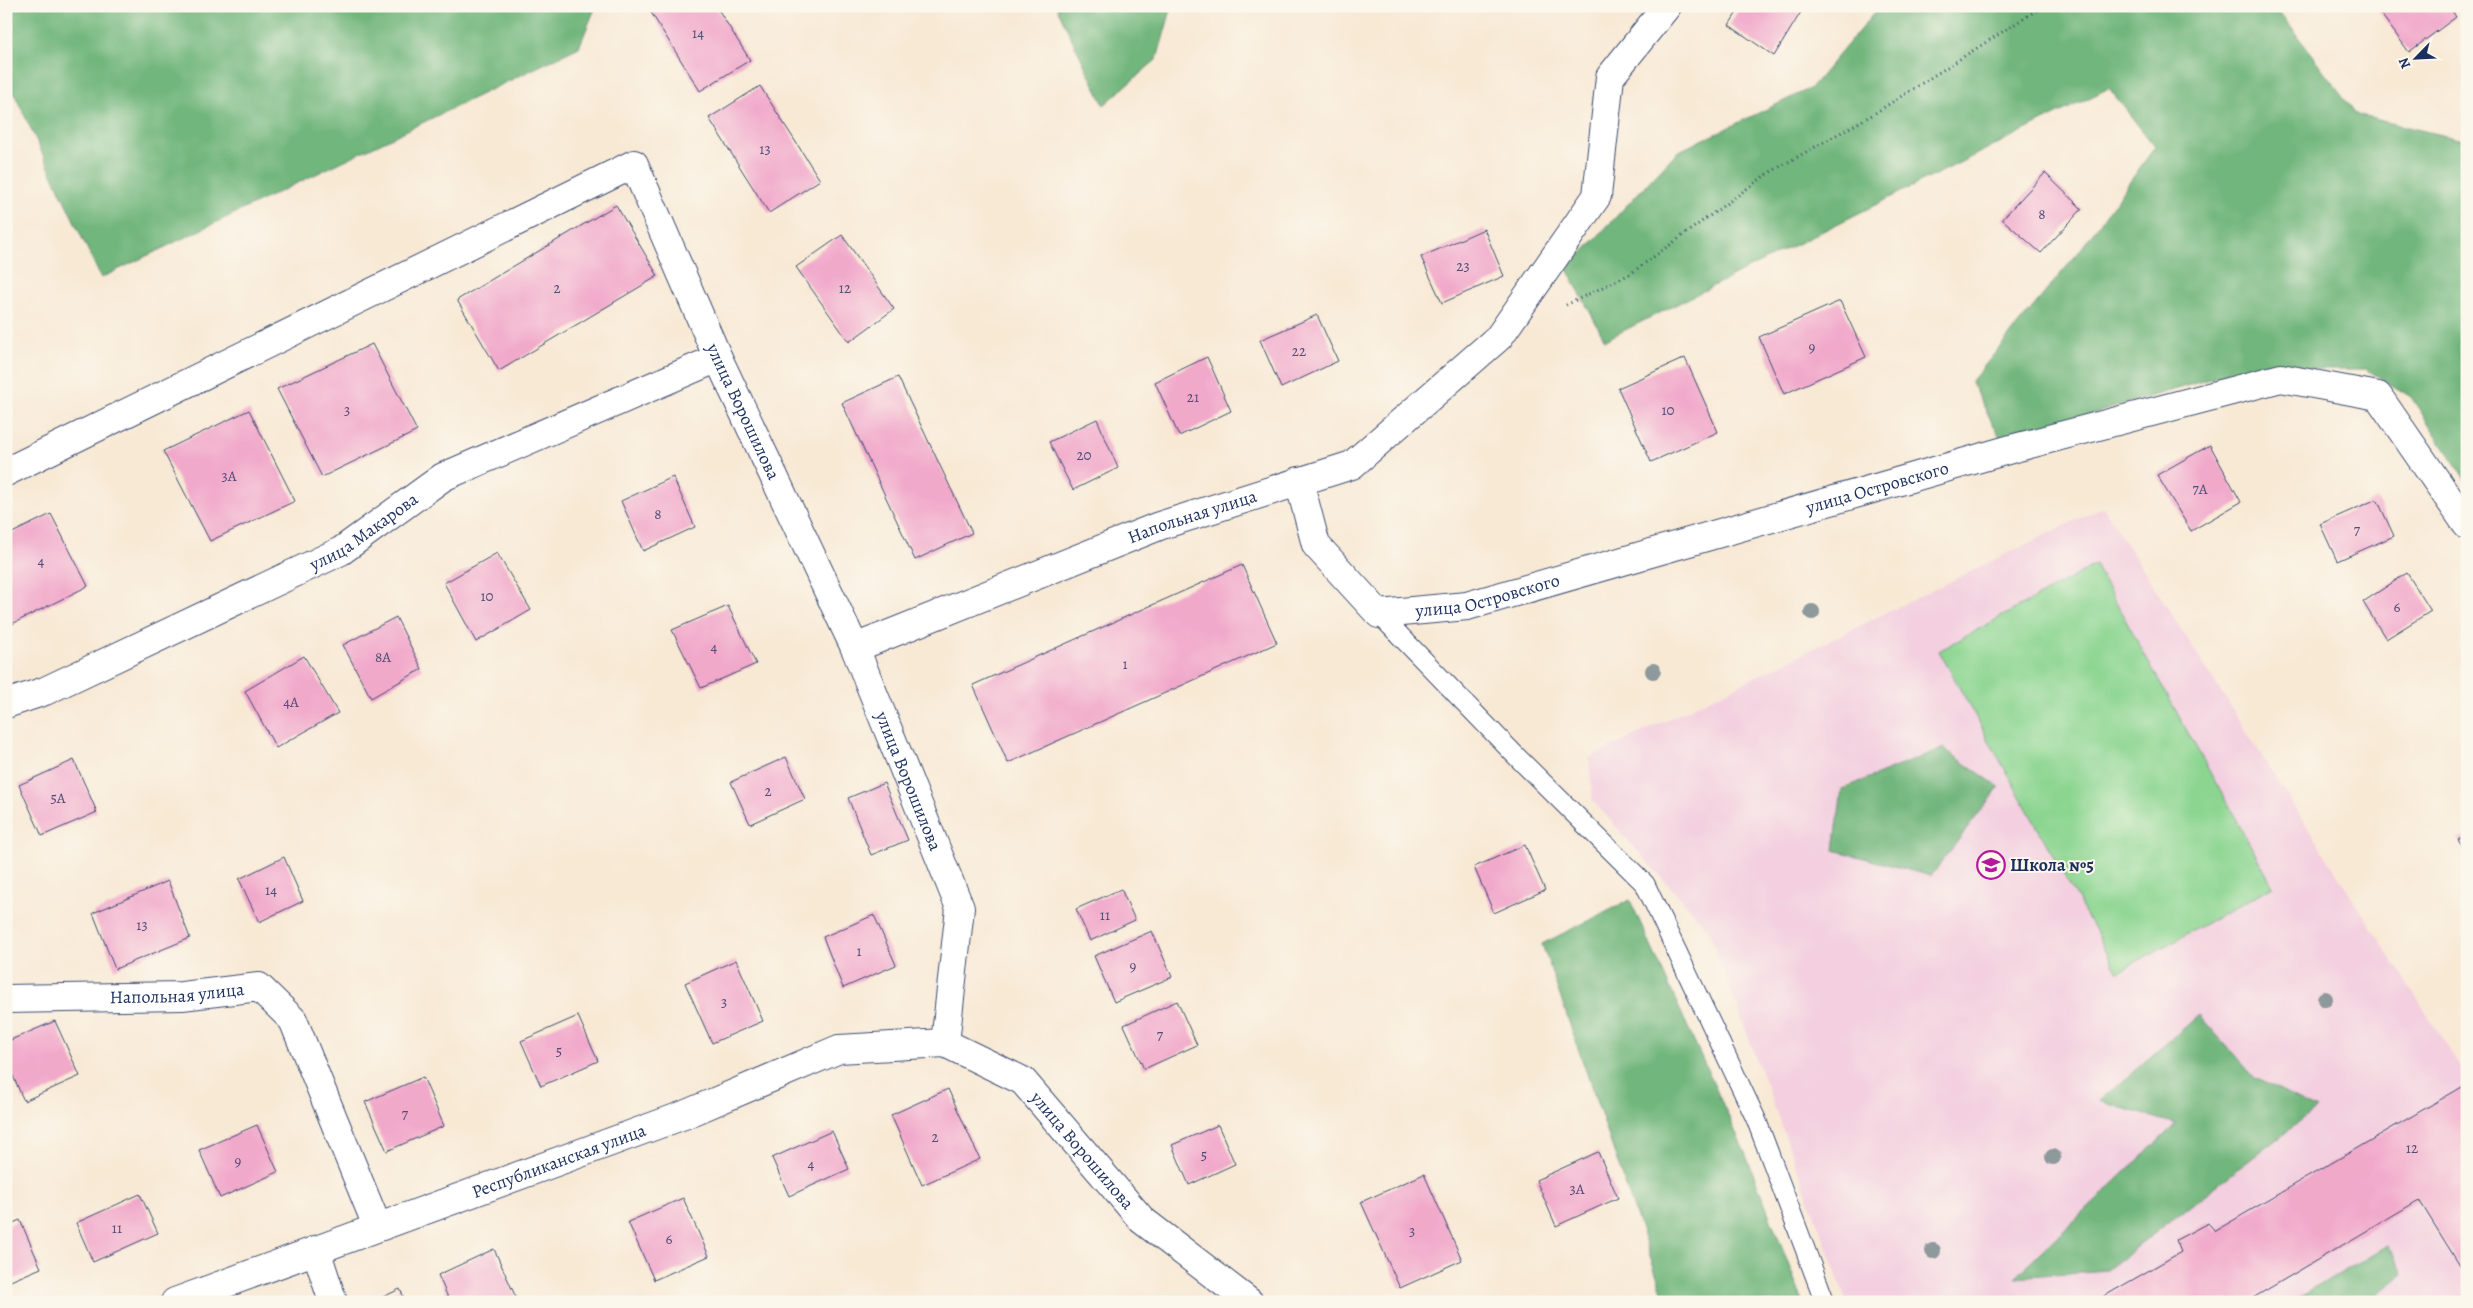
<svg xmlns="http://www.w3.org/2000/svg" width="2473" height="1308" viewBox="0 0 2473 1308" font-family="Alegreya,serif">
	<rect width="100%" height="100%" fill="#fbf7ec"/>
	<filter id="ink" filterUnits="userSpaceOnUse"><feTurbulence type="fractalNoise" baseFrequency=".02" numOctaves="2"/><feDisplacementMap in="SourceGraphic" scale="10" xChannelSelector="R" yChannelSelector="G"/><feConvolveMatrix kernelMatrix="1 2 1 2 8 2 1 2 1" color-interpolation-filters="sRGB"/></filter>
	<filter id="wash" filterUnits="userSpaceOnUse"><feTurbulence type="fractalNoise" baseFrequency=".0096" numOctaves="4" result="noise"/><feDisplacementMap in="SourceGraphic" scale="20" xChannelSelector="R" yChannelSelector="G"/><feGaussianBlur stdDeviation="1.12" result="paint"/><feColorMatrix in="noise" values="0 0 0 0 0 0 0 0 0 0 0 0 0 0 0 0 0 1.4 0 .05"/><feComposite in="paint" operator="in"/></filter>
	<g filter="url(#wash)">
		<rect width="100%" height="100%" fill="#f8e9d5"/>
		<path fill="#f3cfdf" d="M 2103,507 L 2467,1077 L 2467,1302 L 1847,1302 L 1708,929 L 1593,801 L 1589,758 Z"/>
		<path fill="#8cd591" stroke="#548278" d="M 2095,565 L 2273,886 L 2118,972 L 1939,651 Z"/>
		<path fill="#71b67b" stroke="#46726c" d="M 6,6 L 596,6 L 579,47 L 101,278 L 6,76 Z
			M 1056,6 L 1172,6 L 1157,59 L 1104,105 Z
			M 1880,6 L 2275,6 L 2357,115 L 2467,141 L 2467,482 L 2411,397 L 2366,369 L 2243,369 L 2002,441 L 1971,382 L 2078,253 L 2155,147 L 2109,88 L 1605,340 L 1567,269 L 1677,152 L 1811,88 Z
			M 1943,748 L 1999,787 L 1931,876 L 1834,850 L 1842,789 Z
			M 1630,900 L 1746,1155 L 1803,1302 L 1666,1302 L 1542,944 Z
			M 2199,1015 L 2255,1078 L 2316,1109 L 2107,1270 L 2015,1277 L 2176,1124 L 2099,1101 Z
			M 2388,1245 L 2403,1273 L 2370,1302 L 2292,1302 Z"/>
		<g id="blocks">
			<path fill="#f1a9ca" d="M 647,6 L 716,6 L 750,60 L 700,91 Z
				M 1741,6 L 1793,6 L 1801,12 L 1774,56 L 1729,25 Z
				M 2375,6 L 2449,6 L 2456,17 L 2409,52 Z
				M 760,86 L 820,180 L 769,213 L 709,118 Z
				M 2045,173 L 2082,209 L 2041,253 L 2002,219 Z
				M 616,205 L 658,276 L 499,371 L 457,300 Z
				M 1484,229 L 1504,276 L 1442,303 L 1421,257 Z
				M 842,235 L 894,309 L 849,342 L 796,267 Z
				M 1840,301 L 1866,357 L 1784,394 L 1759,337 Z
				M 1317,315 L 1338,361 L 1281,388 L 1260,340 Z
				M 372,344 L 417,431 L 322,477 L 277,389 Z
				M 1207,357 L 1231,411 L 1179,436 L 1155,382 Z
				M 1685,358 L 1718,432 L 1651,462 L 1618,388 Z
				M 898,377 L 972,533 L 915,560 L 842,403 Z
				M 249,410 L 295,501 L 210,541 L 163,451 Z
				M 1097,419 L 1118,468 L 1073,490 L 1049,442 Z
				M 2210,445 L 2241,502 L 2191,531 L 2157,475 Z
				M 673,477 L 695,527 L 643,551 L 621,501 Z
				M 2377,499 L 2394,536 L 2337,561 L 2320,524 Z
				M 51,514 L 88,586 L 6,627 L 6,536 Z
				M 497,553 L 531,610 L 476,642 L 444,583 Z
				M 1242,565 L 1277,643 L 1008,763 L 973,685 Z
				M 2407,573 L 2431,611 L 2386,639 L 2363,602 Z
				M 728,606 L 756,664 L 701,688 L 672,630 Z
				M 396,617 L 422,669 L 371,698 L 343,645 Z
				M 304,656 L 338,713 L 276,748 L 245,691 Z
				M 786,757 L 805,799 L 750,824 L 731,782 Z
				M 74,760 L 97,812 L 42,836 L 19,785 Z
				M 884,783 L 908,840 L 871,855 L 848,798 Z
				M 2467,834 L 2467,853 L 2458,840 Z
				M 1525,845 L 1545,890 L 1494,913 L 1474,867 Z
				M 284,857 L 303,901 L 259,922 L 239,879 Z
				M 168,881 L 190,938 L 115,969 L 93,913 Z
				M 1121,889 L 1135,920 L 1090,941 L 1076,909 Z
				M 874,915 L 896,965 L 843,988 L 823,937 Z
				M 1152,931 L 1172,977 L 1114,1002 L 1094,956 Z
				M 736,960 L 763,1021 L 712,1043 L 685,983 Z
				M 1177,1001 L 1197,1045 L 1144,1069 L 1124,1025 Z
				M 578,1016 L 598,1061 L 541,1086 L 521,1041 Z
				M 55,1021 L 80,1076 L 24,1101 L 6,1060 L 6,1042 Z
				M 423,1077 L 444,1126 L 387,1151 L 365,1102 Z
				M 2462,1087 L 2467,1097 L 2467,1277 L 2419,1200 L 2246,1302 L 2094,1302 L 2181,1252 L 2176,1240 L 2208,1223 L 2215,1231 Z
				M 948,1089 L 980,1159 L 922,1185 L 891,1115 Z
				M 257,1125 L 278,1172 L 220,1198 L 199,1150 Z
				M 1218,1125 L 1235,1164 L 1189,1185 L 1172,1145 Z
				M 832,1131 L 849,1169 L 789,1196 L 772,1158 Z
				M 1598,1152 L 1618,1198 L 1556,1226 L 1536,1180 Z
				M 1424,1174 L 1462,1260 L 1400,1288 L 1361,1202 Z
				M 140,1194 L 158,1233 L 93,1262 L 76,1223 Z
				M 683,1198 L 709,1256 L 654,1280 L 628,1222 Z
				M 20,1220 L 41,1268 L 6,1283 L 6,1226 Z
				M 494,1249 L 518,1302 L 450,1302 L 438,1275 Z
				M 400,1289 L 406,1302 L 372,1302 Z"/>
		</g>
	</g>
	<g filter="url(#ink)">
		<use href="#blocks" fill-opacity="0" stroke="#3c4b70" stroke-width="1"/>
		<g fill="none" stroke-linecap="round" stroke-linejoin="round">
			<defs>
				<path id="lane" d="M 1379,614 L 1517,757 L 1645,884 L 1756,1119 L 1825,1302"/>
				<g id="street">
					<path id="s1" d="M 6,472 L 634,164 L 718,358 L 855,648 L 960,908 L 945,1043"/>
					<path id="s2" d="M 1299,481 L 1316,545 L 1379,614 L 1467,606 L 2011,449 L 2281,378 L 2378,396 L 2467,525"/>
					<path id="s3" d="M 855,648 L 1159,526 L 1352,465 L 1499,337 L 1597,196 L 1610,77 L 1667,6"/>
					<path id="s4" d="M 6,704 L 45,691 L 341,551 L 443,477 L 718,358"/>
					<path id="s5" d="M 6,999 L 182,996 L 259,987 L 293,1020 L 377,1226"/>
					<path d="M 316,1250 L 333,1302"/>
					<path id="s6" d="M 175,1302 L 684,1115 L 839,1049 L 945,1043 L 1023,1081 L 1142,1220 L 1249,1302"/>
				</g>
			</defs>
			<use href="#lane" stroke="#3c4b70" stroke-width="21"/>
			<use href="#street" stroke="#3c4b70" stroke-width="30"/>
			<path stroke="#3c4b70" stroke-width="3" stroke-dasharray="1 4" stroke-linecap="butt" d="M 1566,305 L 1630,274 L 1767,174 L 1872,115 L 2043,6"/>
			<use href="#lane" stroke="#fff" stroke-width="19"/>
			<use href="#street" stroke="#fff" stroke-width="28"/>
		</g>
		<g fill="#8e999b">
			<circle cx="1812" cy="612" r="8"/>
			<circle cx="1653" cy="671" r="8"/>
			<circle cx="2325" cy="999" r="8"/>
			<circle cx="2053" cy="1157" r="8"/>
			<circle cx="1933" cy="1251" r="8"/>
		</g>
	</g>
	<defs>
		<symbol id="school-ring" viewBox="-11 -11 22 22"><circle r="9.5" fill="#fbf7ec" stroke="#b5179e" stroke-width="1.5"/><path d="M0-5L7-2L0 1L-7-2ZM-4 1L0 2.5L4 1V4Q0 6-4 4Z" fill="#b5179e"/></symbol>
	</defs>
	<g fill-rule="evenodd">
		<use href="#school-ring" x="1975" y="849" width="32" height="32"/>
	</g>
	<g text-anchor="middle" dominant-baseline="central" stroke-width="4" stroke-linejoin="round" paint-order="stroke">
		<g font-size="15" fill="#504e79">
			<text x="698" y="33">14</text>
			<text x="765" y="149">13</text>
			<text x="2042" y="214">8</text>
			<text x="1463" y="266">23</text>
			<text x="557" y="288">2</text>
			<text x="845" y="288">12</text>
			<text x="1812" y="347">9</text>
			<text x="1299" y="351">22</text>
			<text x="1193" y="397">21</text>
			<text x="347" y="410">3</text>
			<text x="1668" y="410">10</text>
			<text x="1084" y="455">20</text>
			<text x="229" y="476">3А</text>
			<text x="2200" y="489">7А</text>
			<text x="658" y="514">8</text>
			<text x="2357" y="530">7</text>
			<text x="41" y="561">4</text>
			<text x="487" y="596">10</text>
			<text x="2397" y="607">6</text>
			<text x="714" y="647">4</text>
			<text x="383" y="657">8А</text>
			<text x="1125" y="664">1</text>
			<text x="291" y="702">4А</text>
			<text x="768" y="791">2</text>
			<text x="58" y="798">5А</text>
			<text x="271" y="890">14</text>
			<text x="1105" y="915">11</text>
			<text x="142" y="925">13</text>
			<text x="859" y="951">1</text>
			<text x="1133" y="966">9</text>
			<text x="724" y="1002">3</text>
			<text x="1160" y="1035">7</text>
			<text x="559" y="1051">5</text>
			<text x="405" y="1114">7</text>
			<text x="935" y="1137">2</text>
			<text x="2412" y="1148">12</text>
			<text x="1204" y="1155">5</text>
			<text x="238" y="1161">9</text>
			<text x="811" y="1164">4</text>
			<text x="1577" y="1189">3А</text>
			<text x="117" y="1228">11</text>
			<text x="1412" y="1231">3</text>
			<text x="669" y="1239">6</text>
		</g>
		<g font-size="18" fill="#1b2f5e" stroke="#fbf7ec">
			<text stroke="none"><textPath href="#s1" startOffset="970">улица Ворошилова</textPath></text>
			<text stroke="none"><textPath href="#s2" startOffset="675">улица Островского</textPath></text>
			<text stroke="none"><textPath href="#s3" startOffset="362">Напольная улица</textPath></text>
			<text stroke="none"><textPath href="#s4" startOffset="398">улица Макарова</textPath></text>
			<text stroke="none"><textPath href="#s2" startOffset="270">улица Островского</textPath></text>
			<text stroke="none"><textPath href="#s1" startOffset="1375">улица Ворошилова</textPath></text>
			<text stroke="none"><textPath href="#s5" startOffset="171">Напольная улица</textPath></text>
			<text stroke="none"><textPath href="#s6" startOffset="995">улица Ворошилова</textPath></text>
			<text stroke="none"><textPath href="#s6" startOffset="409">Республиканская улица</textPath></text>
		</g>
		<g font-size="18" font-weight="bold" fill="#1b2f5e" stroke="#fbf7ec" text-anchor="start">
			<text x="2010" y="865">Школа №5</text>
		</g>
	</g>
	<rect width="2473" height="1308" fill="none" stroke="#fbf7ec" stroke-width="25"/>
	<g transform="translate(2416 58) rotate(246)" stroke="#fbf7ec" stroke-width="4" paint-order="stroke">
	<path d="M0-4L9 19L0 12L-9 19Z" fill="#1b2f5e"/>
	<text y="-8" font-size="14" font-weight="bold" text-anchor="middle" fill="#1b2f5e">N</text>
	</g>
</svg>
